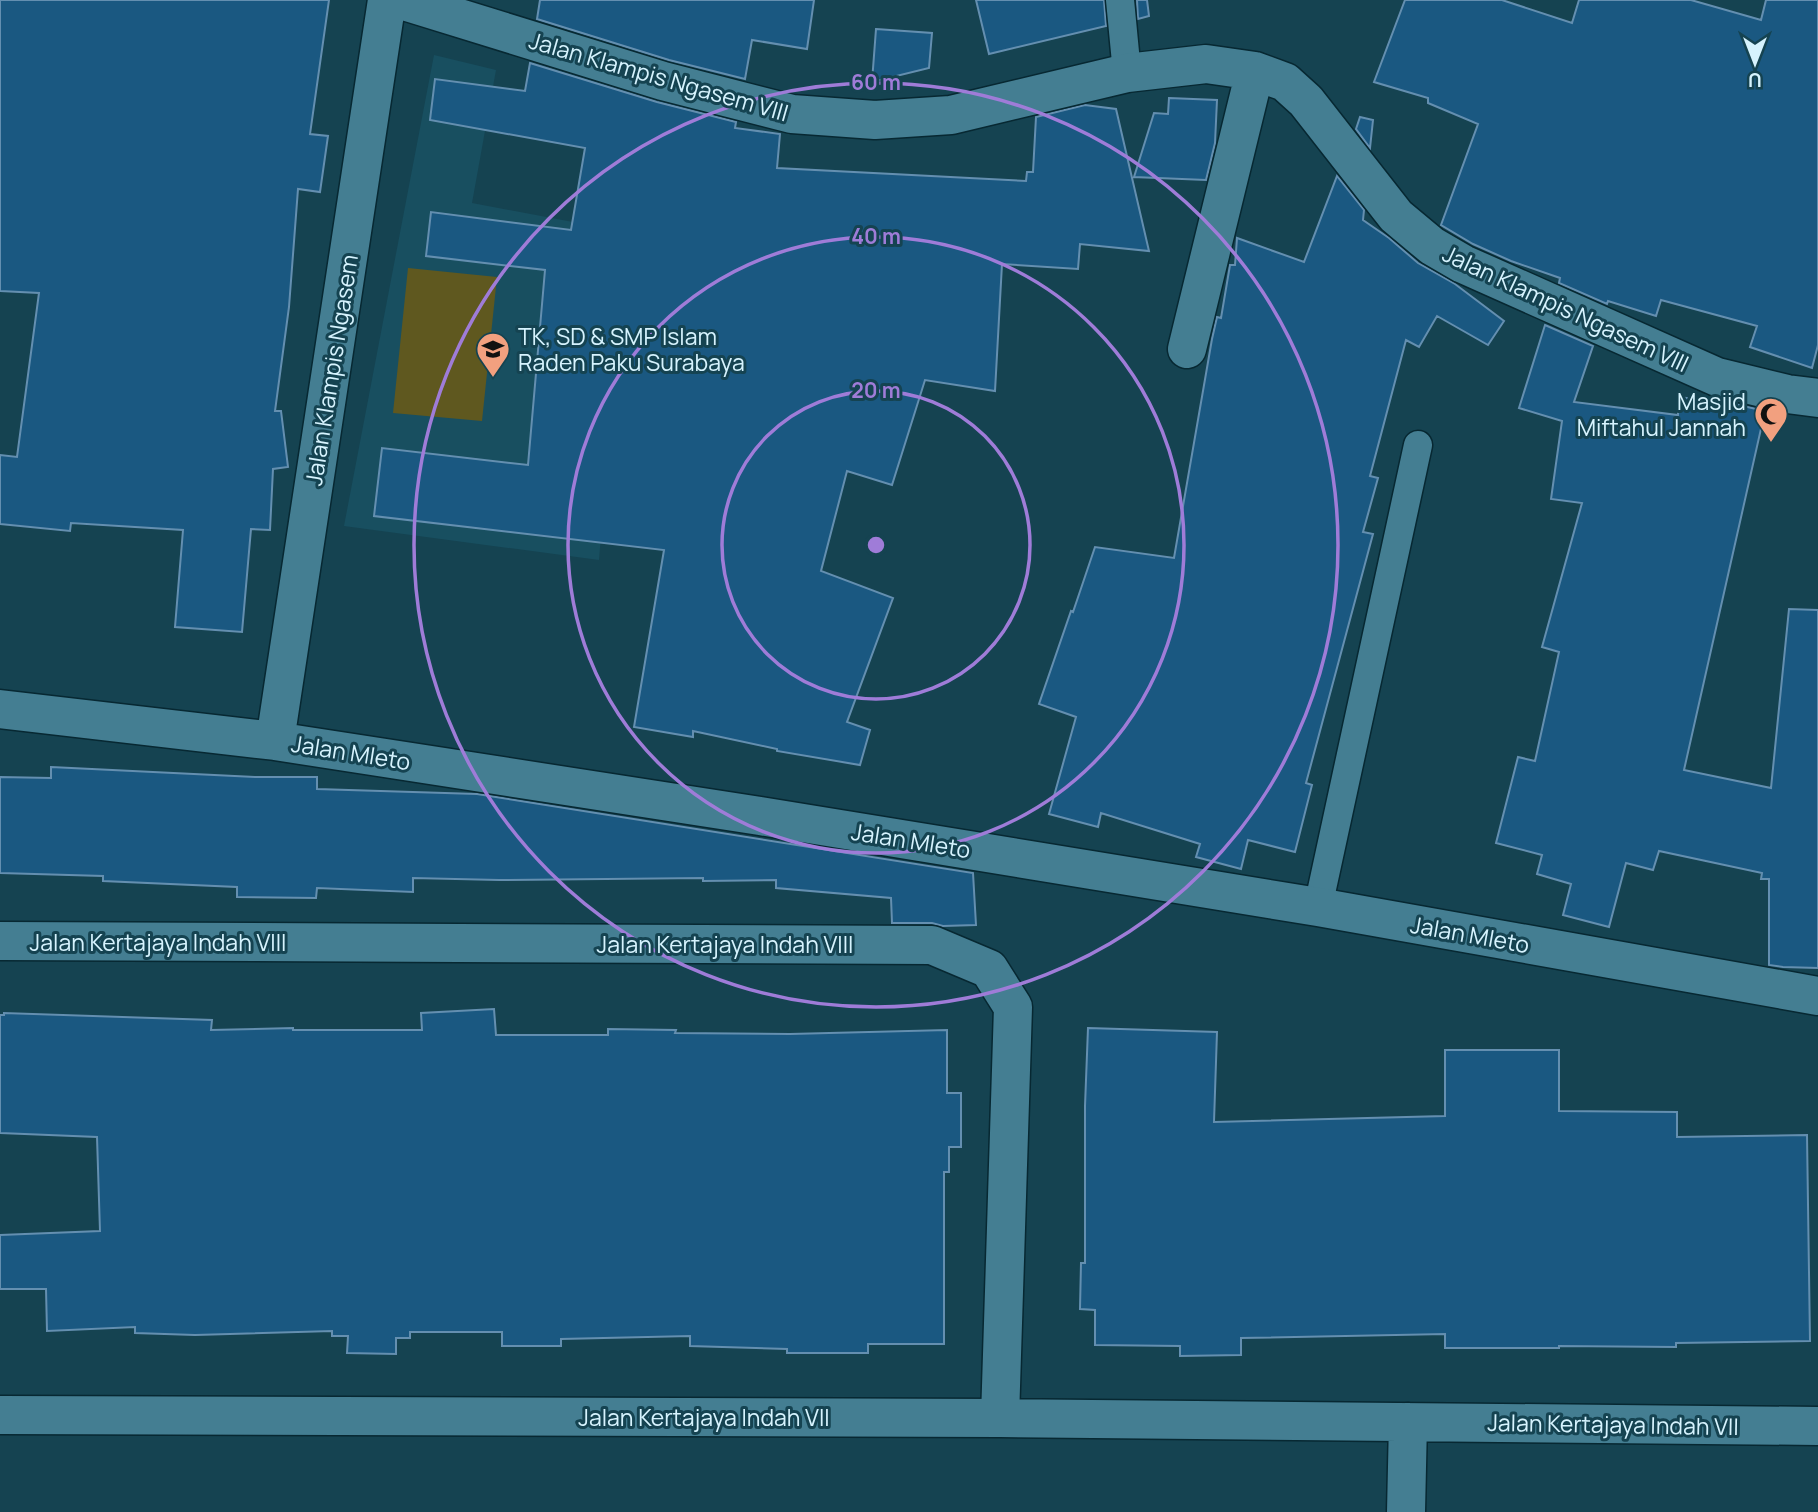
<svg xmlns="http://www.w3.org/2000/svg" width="1818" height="1512" viewBox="0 0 1818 1512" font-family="Manrope,sans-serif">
	<rect width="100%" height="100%" fill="#154351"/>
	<path fill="#184f60" d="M 434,55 L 496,70 L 472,203 L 626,232 L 599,560 L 344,526 Z"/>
	<path fill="#5f581f" d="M 408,268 L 497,277 L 482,421 L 393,413 Z"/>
	<path fill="#1a5881" stroke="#648fb0" stroke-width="2" d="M 0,0 L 329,0 L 310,134 L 328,136 L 320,192 L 298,189 L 289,307 L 275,411 L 281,411 L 288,467 L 273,469 L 270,530 L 251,529 L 242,632 L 175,627 L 183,530 L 71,523 L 70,531 L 0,524 L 0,455 L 17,457 L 39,293 L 0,291 Z
		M 540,0 L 814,0 L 807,49 L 752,40 L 745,79 L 669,60 L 537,19 Z
		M 976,0 L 1104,0 L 1106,26 L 989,54 Z
		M 1137,0 L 1147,0 L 1149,16 L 1138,19 Z
		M 1405,0 L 1502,0 L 1572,23 L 1579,0 L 1691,0 L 1761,20 L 1766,0 L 1818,0 L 1818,345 L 1812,368 L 1750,347 L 1757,326 L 1661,300 L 1656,316 L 1608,301 L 1607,304 L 1559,283 L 1560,278 L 1511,261 L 1473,244 L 1441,225 L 1478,124 L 1428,103 L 1428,98 L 1374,82 Z
		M 876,29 L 932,33 L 929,68 L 872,82 Z
		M 530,63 L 657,102 L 736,122 L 735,128 L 780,134 L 777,168 L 1026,181 L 1027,172 L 1033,172 L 1036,117 L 1085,105 L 1116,109 L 1149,251 L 1080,244 L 1078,269 L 1002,264 L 995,391 L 925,380 L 892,485 L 847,471 L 821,571 L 893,598 L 847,722 L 870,730 L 860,765 L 777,751 L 777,749 L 693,731 L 693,737 L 634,727 L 664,550 L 374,516 L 382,448 L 528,465 L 545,270 L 426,256 L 431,212 L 571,230 L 585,148 L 430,120 L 435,79 L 525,91 Z
		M 1169,98 L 1217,100 L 1215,143 L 1206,180 L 1134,177 L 1154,113 L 1168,114 Z
		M 1360,117 L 1373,120 L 1370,148 L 1356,129 Z
		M 1337,176 L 1364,210 L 1363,220 L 1389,238 L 1418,263 L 1455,284 L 1504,321 L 1488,345 L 1437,316 L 1419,347 L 1406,340 L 1370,476 L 1378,478 L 1363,532 L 1373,534 L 1306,783 L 1312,785 L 1295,852 L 1248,840 L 1241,869 L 1196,857 L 1200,844 L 1101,813 L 1098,827 L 1049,814 L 1076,717 L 1039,704 L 1071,611 L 1073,612 L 1095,547 L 1174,558 L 1212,339 L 1217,317 L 1221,318 L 1230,265 L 1235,265 L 1237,238 L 1304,262 Z
		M 1545,325 L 1593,346 L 1574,402 L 1678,415 L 1679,397 L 1730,403 L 1765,411 L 1684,770 L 1771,788 L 1789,609 L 1818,610 L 1818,968 L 1783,967 L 1769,965 L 1769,879 L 1761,879 L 1762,873 L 1659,851 L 1653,870 L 1626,863 L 1609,927 L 1563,915 L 1571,884 L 1537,874 L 1542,855 L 1496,843 L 1518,757 L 1535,761 L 1559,652 L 1542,647 L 1582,503 L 1551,499 L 1562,421 L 1519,408 Z
		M 51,767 L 255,777 L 317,777 L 317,789 L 477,794 L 973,873 L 976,925 L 943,926 L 932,923 L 892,923 L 891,898 L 776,888 L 776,880 L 703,881 L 703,878 L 499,880 L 413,878 L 413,892 L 317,888 L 316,898 L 237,897 L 237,887 L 103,881 L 103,876 L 0,873 L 0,777 L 51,778 Z
		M 494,1009 L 496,1035 L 608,1035 L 608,1029 L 676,1030 L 675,1033 L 790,1034 L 947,1030 L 947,1093 L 961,1093 L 961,1147 L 949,1147 L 949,1172 L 944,1172 L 944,1344 L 868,1344 L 868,1353 L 787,1353 L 787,1349 L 690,1346 L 690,1336 L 561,1339 L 561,1346 L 502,1346 L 502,1332 L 410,1332 L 410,1338 L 396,1338 L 396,1354 L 347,1353 L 348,1336 L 332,1336 L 332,1331 L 195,1335 L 135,1333 L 135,1327 L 47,1331 L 46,1289 L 0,1289 L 0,1235 L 100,1231 L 97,1137 L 0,1133 L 0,1015 L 4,1015 L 4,1013 L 212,1020 L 211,1030 L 293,1028 L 293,1030 L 422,1030 L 421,1013 Z
		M 1088,1028 L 1217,1032 L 1214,1122 L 1445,1116 L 1445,1050 L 1559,1050 L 1559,1111 L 1677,1112 L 1677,1137 L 1807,1135 L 1810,1341 L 1676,1343 L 1676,1347 L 1559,1346 L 1559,1348 L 1445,1348 L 1445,1334 L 1241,1338 L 1241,1355 L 1180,1356 L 1180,1346 L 1095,1345 L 1095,1310 L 1080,1309 L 1081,1263 L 1085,1263 L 1085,1106 Z"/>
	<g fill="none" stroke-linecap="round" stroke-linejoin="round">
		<defs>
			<path id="service" d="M 1120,0 L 1127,73
				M 1318,907 L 1418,445"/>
			<path id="minor" d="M 401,0 L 663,81 L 792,114 L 875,120 L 951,115 L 1127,73 L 1206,64 L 1255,71 L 1285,82 L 1306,101 L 1396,216 L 1432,246 L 1463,264 L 1717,377 L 1787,394 L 1818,398
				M 1187,349 L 1255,71
				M 0,709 L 275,741 L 760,816 L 1318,907 L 1818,996
				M 275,741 L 387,0
				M 0,941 L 932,945 L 989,969 L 1013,1007 L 1000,1418
				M 0,1415 L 1000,1418 L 1818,1426
				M 1406,1512 L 1408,1422"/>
		</defs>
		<use href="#service" stroke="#072832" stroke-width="31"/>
		<use href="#minor" stroke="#072832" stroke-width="41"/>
		<use href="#service" stroke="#447e92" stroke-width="28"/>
		<use href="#minor" stroke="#447e92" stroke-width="38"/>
	</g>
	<g fill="none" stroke="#9f7cd8" stroke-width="3.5">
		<circle cx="876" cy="545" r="154"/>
		<circle cx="876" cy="545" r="308"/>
		<circle cx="876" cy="545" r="462"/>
	</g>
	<defs>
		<symbol id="school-pin" viewBox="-11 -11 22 30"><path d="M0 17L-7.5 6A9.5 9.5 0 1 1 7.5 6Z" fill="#f2a07f" stroke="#154351"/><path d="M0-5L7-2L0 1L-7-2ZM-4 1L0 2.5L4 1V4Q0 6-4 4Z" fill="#111"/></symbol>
		<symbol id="mosque-pin" viewBox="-11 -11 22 30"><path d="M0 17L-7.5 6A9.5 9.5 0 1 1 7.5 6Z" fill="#f2a07f" stroke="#154351"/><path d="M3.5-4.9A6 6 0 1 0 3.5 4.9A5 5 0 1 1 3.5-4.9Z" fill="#111"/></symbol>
	</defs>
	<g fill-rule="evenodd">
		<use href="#school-pin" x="474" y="330" width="38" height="52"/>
		<use href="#mosque-pin" x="1752" y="395" width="38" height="52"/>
	</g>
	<g text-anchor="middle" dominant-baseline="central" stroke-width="6" stroke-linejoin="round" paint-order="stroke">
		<g font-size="23" fill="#d6f3fe" stroke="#154351">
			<text transform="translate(659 76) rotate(16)">Jalan Klampis Ngasem VIII</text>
			<text transform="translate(1566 308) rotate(25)">Jalan Klampis Ngasem VIII</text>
			<text transform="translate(331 370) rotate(-81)">Jalan Klampis Ngasem</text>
			<text transform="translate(351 752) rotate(9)">Jalan Mleto</text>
			<text transform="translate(911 840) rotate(9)">Jalan Mleto</text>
			<text transform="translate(1470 934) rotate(10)">Jalan Mleto</text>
			<text x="158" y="942">Jalan Kertajaya Indah VIII</text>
			<text x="725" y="944">Jalan Kertajaya Indah VIII</text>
			<text x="704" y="1417">Jalan Kertajaya Indah VII</text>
			<text transform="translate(1613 1424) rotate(1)">Jalan Kertajaya Indah VII</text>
		</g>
		<g font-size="23" fill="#d6f3fe" stroke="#154351" text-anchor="start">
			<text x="518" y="336">TK, SD &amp; SMP Islam<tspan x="518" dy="26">Raden Paku Surabaya</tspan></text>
			<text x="1746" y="401" text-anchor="end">Masjid<tspan x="1746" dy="26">Miftahul Jannah</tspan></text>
		</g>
	</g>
	<circle cx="876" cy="545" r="10" fill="#9f7cd8" stroke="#154351" stroke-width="3.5"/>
	<g font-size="21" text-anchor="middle" font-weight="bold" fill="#9f7cd8" stroke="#154351" stroke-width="6" stroke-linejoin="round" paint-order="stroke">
		<text x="876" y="90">60 m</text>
		<text x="876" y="244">40 m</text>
		<text x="876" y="398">20 m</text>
	</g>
	<g transform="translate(1755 63) rotate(180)" stroke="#154351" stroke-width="5" paint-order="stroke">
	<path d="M0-5L12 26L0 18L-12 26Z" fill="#d6f3fe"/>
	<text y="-10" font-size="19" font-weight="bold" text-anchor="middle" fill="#d6f3fe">U</text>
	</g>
</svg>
